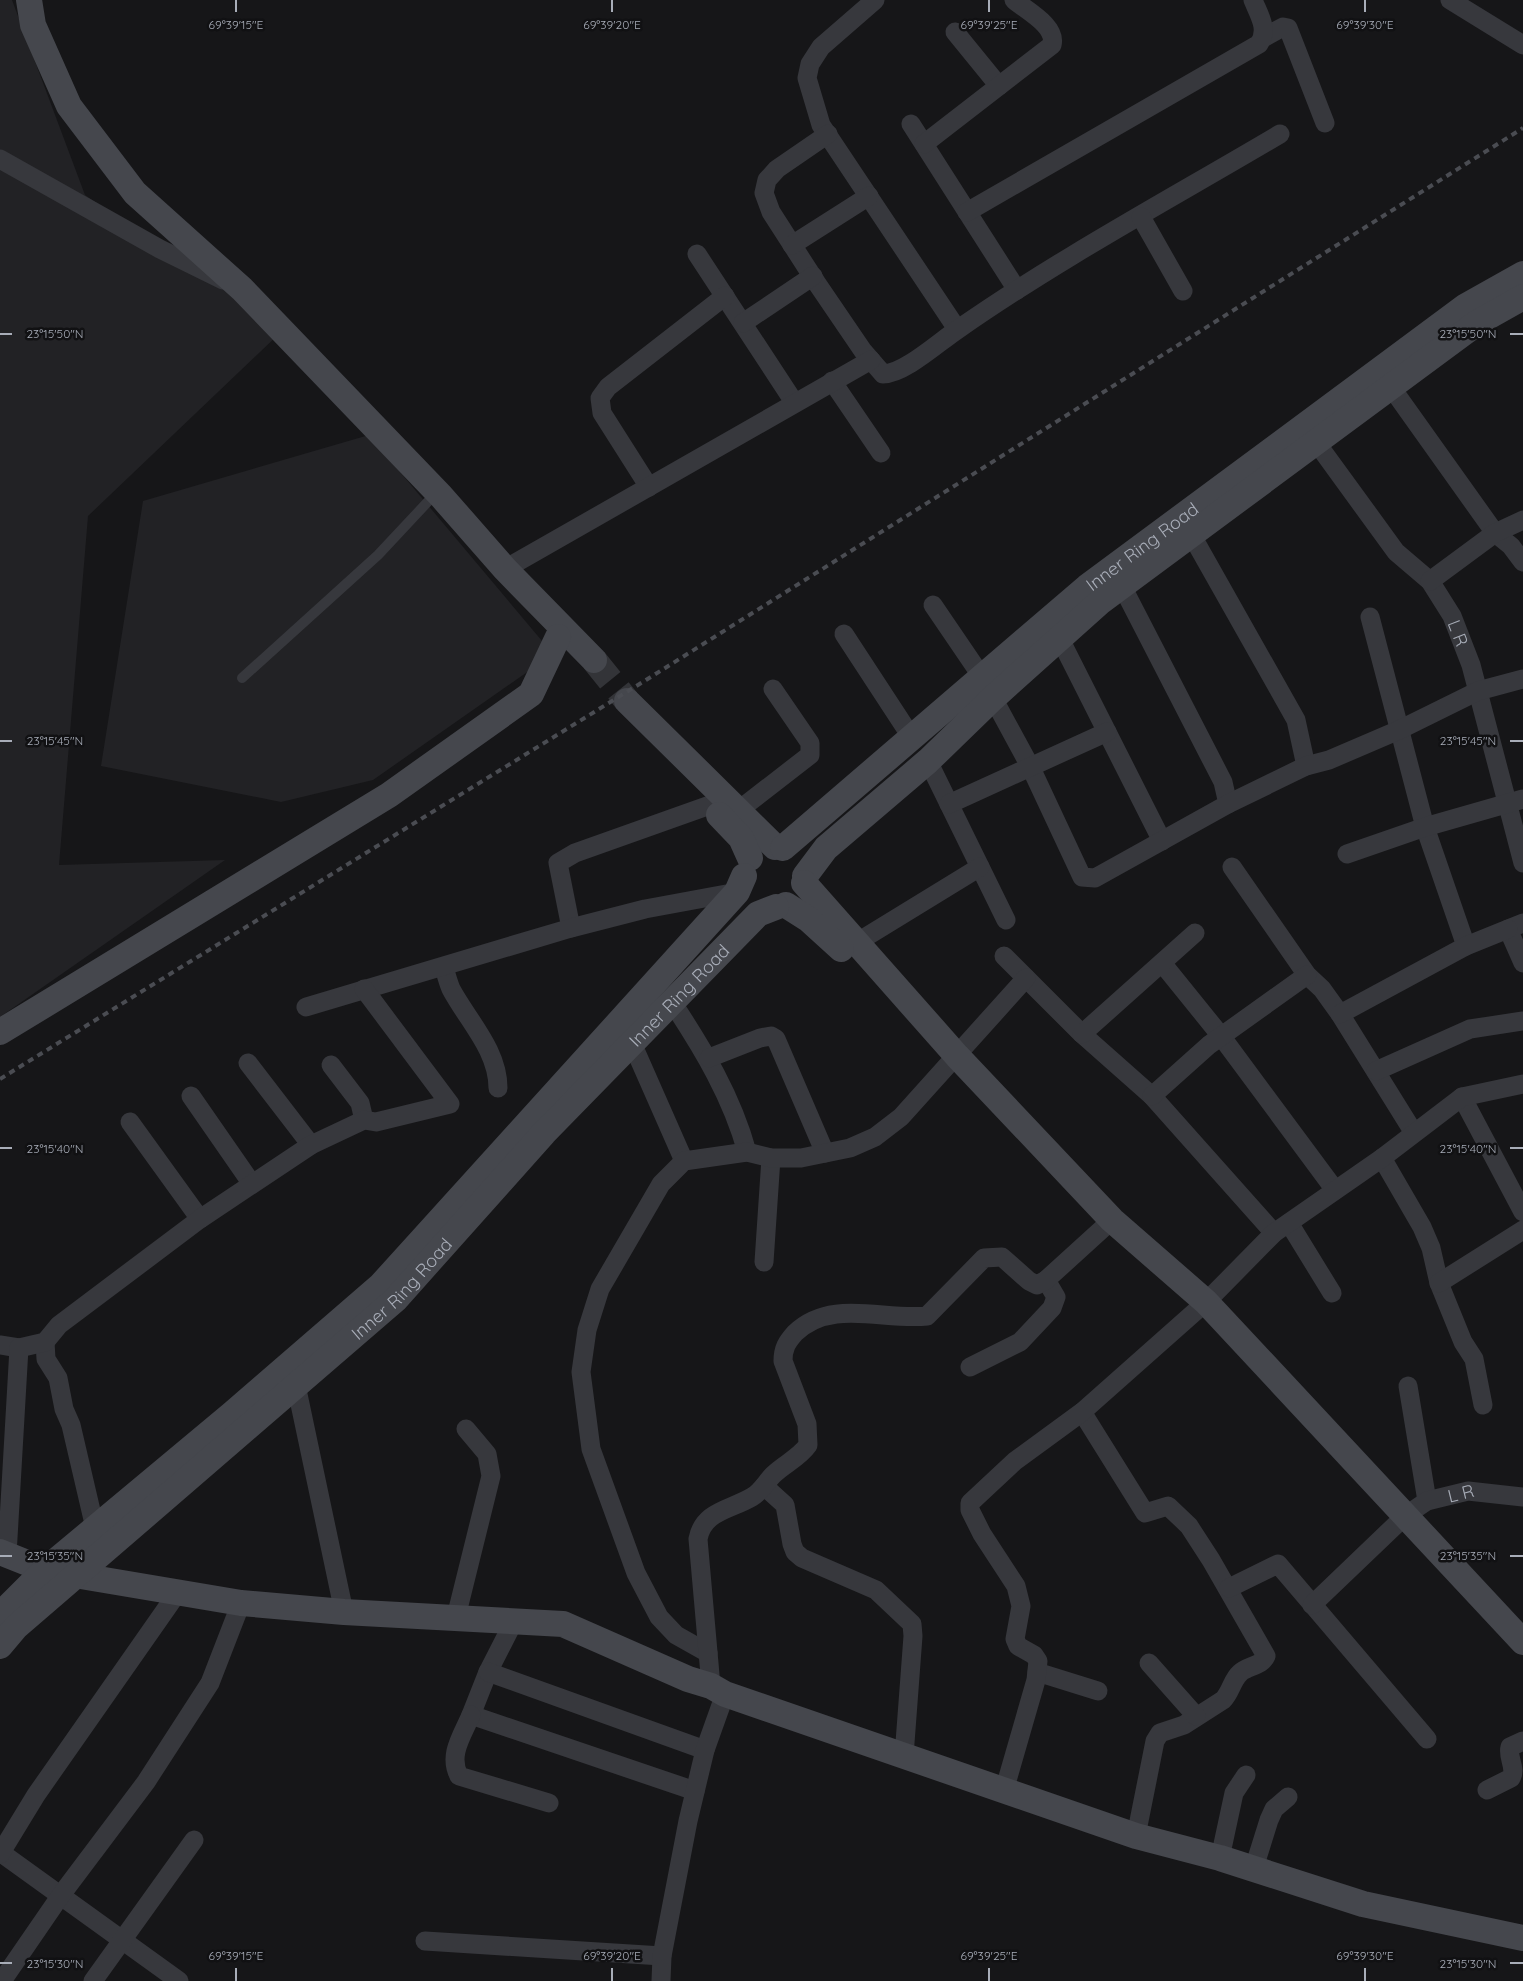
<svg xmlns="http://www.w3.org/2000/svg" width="1523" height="1981" viewBox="0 0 1523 1981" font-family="Quicksand,sans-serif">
	<rect width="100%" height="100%" fill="#161618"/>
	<path fill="#222225" d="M 0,0 L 12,0 L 85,195 L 283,330 L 88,516 L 59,865 L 225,860 L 0,1017 Z
		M 369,435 L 553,654 L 373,780 L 281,802 L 101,766 L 143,501 Z"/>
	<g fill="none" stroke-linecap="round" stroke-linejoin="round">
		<path stroke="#333438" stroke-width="26" stroke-dasharray="26 13" stroke-linecap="butt" d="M 594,660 L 627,701"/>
		<path stroke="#37383d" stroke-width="10" d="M 242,678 L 378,555 L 436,493"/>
		<g stroke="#37383d" stroke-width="19">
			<path d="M 875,0 L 821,47 L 810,64 L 807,78 L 821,125 L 957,329"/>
			<path d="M 1450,0 L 1523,45"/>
			<path d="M 955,32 L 999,86"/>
			<path d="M 1263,38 L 1283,27 L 1288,28 L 1325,123"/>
			<path d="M 911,124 L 1017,290"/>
			<path d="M 828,134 L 777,169 L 767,180 L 764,193 L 771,212 L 816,282 L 863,351 L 883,374 C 904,374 939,342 957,330 C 1060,258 1172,198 1280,134"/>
			<path d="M 924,144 L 1052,45 C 1057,26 1027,11 1014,0"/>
			<path d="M 0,159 L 160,249 L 223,280"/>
			<path d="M 967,212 L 1259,44 C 1269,29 1259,15 1253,0"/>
			<path d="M 1141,217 L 1183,291"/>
			<path d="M 792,245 L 869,196"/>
			<path d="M 697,254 L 794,402"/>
			<path d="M 743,323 L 813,276"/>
			<path d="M 832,381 L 881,453"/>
			<path d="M 1391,387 L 1495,533 L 1511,546 L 1523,562"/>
			<path id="s1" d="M 1316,442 L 1396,552 L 1430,581 L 1452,616 L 1471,665 L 1523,863"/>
			<path d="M 649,487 L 602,413 L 600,398 L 608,387 L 725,296"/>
			<path d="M 1191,534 L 1296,720 L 1306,766"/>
			<path d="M 505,569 L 871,360"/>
			<path d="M 1430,581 L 1495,533 L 1523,520"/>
			<path d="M 1122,586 L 1223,782 L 1228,804"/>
			<path d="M 933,605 L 982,677"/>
			<path d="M 1370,617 L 1425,827 L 1466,946"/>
			<path d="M 844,634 L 912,738"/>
			<path d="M 1059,637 L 1162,841"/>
			<path d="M 993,698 L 1031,768 L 1082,877 L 1095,878 L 1228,804 L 1306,766 L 1329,760 L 1399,730 L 1478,691 L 1523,679"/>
			<path d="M 928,761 L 1006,920"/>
			<path d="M 949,804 L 1107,732"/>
			<path d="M 739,810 L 810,755 L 810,743 L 773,689"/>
			<path d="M 1347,854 L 1425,827 L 1523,799"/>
			<path d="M 1232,867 L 1307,975 L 1322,989 L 1340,1014 L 1414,1133"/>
			<path d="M 1523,923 L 1508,929 L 1523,963"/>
			<path d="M 571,928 L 558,863 L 575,853 L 710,805"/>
			<path d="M 856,943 L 980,867"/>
			<path d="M 1004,956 L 1082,1034 L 1152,1096 L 1274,1233"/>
			<path d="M 1162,963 L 1221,1036 L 1335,1190"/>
			<path d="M 444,967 C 446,974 448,982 451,989 C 468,1021 498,1050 498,1088"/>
			<path d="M 672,1002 C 703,1049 732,1097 747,1152"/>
			<path d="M 306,1007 L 571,928 L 645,909 L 737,892"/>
			<path d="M 1340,1014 L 1466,946 L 1508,929"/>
			<path d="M 1082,1034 L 1195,933"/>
			<path d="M 632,1043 L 684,1161"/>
			<path d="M 709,1058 L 760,1038 L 771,1036 L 776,1039 L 825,1153"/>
			<path d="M 248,1063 L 311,1145"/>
			<path d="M 331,1065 L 360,1103 L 364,1120"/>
			<path d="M 1376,1071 L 1470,1029 L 1523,1021"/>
			<path d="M 191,1096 L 252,1184"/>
			<path d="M 1152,1096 L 1209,1045 L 1307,975"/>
			<path d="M 1462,1097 L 1523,1212"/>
			<path d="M 130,1122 L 200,1219"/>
			<path d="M 1382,1158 L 1422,1227 L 1431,1248 L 1439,1283 L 1463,1342 L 1474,1359 L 1483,1405"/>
			<path d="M 1289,1223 L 1332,1293"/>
			<path d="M 764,1262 L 771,1158"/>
			<path d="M 1439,1283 L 1523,1230"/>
			<path d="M 45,1342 L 46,1359 L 58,1378 L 64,1409 L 71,1425 L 95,1528"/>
			<path d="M 0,1345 L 19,1348"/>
			<path d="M 970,1367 L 1020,1342 L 1052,1308 L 1056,1297 L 1046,1280"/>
			<path d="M 296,1385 L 344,1612"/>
			<path d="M 1408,1386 L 1427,1501"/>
			<path d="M 1082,1412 L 1145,1513 L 1168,1506 L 1189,1526 L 1211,1560 L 1266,1656 C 1262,1666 1247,1666 1240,1673 C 1232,1680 1231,1692 1223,1700 L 1184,1725 L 1160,1733 L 1155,1741 L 1136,1836"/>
			<path d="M 764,1486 L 785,1505 L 792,1544 L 795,1552 L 802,1558 L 876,1590 L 912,1624 L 913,1636 L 904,1756"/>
			<path d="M 7,1555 L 19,1348 L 45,1342 L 59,1325 L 200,1219 L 311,1145 L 364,1120 L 376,1122 L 450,1104 L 364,989"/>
			<path d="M 1229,1588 L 1278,1564 L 1427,1739"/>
			<path id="s2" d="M 1312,1605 L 1405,1516 L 1427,1501 L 1468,1491 L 1523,1497"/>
			<path d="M 456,1617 L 491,1476 L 487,1454 L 466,1429"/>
			<path d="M 514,1621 L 488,1672 L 471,1715 L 695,1791"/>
			<path d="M 708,1653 L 676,1635 L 659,1617 L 636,1573 L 591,1449 L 581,1372 L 587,1330 L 600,1289 L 661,1184 L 684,1161 L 747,1152 L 771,1158 L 801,1158 L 850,1148 L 875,1137 L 901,1117 L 1026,978"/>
			<path d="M 1149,1663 L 1196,1716"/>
			<path d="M 488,1672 L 705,1750"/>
			<path d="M 1037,1672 L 1098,1691"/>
			<path d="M 711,1686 L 698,1539 C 703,1511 730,1510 752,1497 C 762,1491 766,1482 773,1475 C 784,1464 799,1458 808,1445 L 807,1424 L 783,1361 C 783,1348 787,1342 795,1333 C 831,1298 884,1321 927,1316 L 984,1258 L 1002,1257 L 1029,1281 L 1037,1285 L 1046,1280 L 1112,1220"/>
			<path d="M 471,1715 C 462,1736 448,1755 459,1776 L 549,1803"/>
			<path d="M 1487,1790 L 1511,1778 C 1517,1768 1507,1758 1510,1747 L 1523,1741"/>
			<path d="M 1004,1791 L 1036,1680 L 1038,1661 L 1034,1655 L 1018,1646 L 1015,1639 L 1021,1606 L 1016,1586 L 982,1534 L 970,1510 L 970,1503 L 1015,1461 L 1082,1412 L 1206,1302 L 1274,1233 L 1382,1158 L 1462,1097 L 1523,1084"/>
			<path d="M 0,1852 L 179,1981"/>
			<path d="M 0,1854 L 36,1795 L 178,1592"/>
			<path d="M 1220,1858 L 1234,1793 L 1246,1775"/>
			<path d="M 1253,1871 L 1269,1820 L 1274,1809 L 1288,1797"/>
			<path d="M 425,1941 L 662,1956"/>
			<path d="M 2,1981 L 61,1895 L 146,1782 L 210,1683 L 241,1603"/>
			<path d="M 93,1981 L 194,1840"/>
			<path d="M 661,1981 L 662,1956 L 688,1821 L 705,1750 L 725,1694"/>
		</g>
		<g stroke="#45474d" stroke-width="26">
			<path d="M 29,0 L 33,25 L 69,106 L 135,193 L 242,289 L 441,496 L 505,569 L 594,660"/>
			<path d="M 627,701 L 775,847"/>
			<path d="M 719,815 L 741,838 L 750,858"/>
			<path id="s3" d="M 783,848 L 1087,587 L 1466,306 L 1523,274"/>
			<path d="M 805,876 L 826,848 L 928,761 L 993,698 L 1100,602 L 1477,323 L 1523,297"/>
			<path d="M 804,883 L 957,1056 L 1112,1220 L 1206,1302 L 1523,1642"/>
			<path d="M 786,905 L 808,919 L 841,949"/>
			<path d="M 0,1032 L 389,795 L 531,694 L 558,637"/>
			<path d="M 0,1552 L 45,1570 L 241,1603 L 344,1612 L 563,1624 L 688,1679 L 711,1686 L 725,1694 L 1136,1836 L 1220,1858 L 1363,1904 L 1523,1938"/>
			<path d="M 0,1615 L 45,1570 L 232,1414 L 381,1285 L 737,892 L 744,876"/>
			<path id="s4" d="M 0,1646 L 16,1627 L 395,1300 L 544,1133 L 758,914 L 776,907"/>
		</g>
		<path stroke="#4a4c52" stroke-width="4" stroke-dasharray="6 5" stroke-linecap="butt" d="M 0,1079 L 646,680 L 1523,128"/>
	</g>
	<path fill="none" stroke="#a8adb8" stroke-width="2" d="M 236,0 L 236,12M 612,0 L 612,12M 989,0 L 989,12M 1365,0 L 1365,12M 0,334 L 12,334M 1510,334 L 1523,334M 0,741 L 12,741M 1510,741 L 1523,741M 0,1148 L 12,1148M 1510,1148 L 1523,1148M 0,1556 L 12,1556M 1510,1556 L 1523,1556M 0,1963 L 12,1963M 1510,1963 L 1523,1963M 236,1968 L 236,1981M 612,1968 L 612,1981M 989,1968 L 989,1981M 1365,1968 L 1365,1981"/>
	<g text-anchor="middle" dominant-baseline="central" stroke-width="5" stroke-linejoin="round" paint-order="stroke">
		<g font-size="18" fill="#a8adb8" stroke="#111113">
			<text stroke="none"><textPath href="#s3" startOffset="469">Inner Ring Road</textPath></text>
			<text stroke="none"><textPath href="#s1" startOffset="240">L R</textPath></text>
			<text stroke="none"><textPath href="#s4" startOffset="942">Inner Ring Road</textPath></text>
			<text stroke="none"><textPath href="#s4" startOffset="538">Inner Ring Road</textPath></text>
			<text stroke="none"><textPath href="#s2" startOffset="190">L R</textPath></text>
		</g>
	</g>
	<g font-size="12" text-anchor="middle" fill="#a8adb8" stroke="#111113" stroke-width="5" stroke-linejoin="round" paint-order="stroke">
		<text x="236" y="29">69°39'15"E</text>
		<text x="612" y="29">69°39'20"E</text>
		<text x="989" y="29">69°39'25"E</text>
		<text x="1365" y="29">69°39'30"E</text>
		<text x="55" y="338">23°15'50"N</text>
		<text x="1468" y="338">23°15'50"N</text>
		<text x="55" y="745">23°15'45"N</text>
		<text x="1468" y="745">23°15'45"N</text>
		<text x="55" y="1153">23°15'40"N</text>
		<text x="1468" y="1153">23°15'40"N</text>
		<text x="55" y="1560">23°15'35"N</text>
		<text x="1468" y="1560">23°15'35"N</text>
		<text x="236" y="1960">69°39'15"E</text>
		<text x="612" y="1960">69°39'20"E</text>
		<text x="989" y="1960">69°39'25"E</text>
		<text x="1365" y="1960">69°39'30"E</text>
		<text x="55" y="1968">23°15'30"N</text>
		<text x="1468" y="1968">23°15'30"N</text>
	</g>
</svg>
